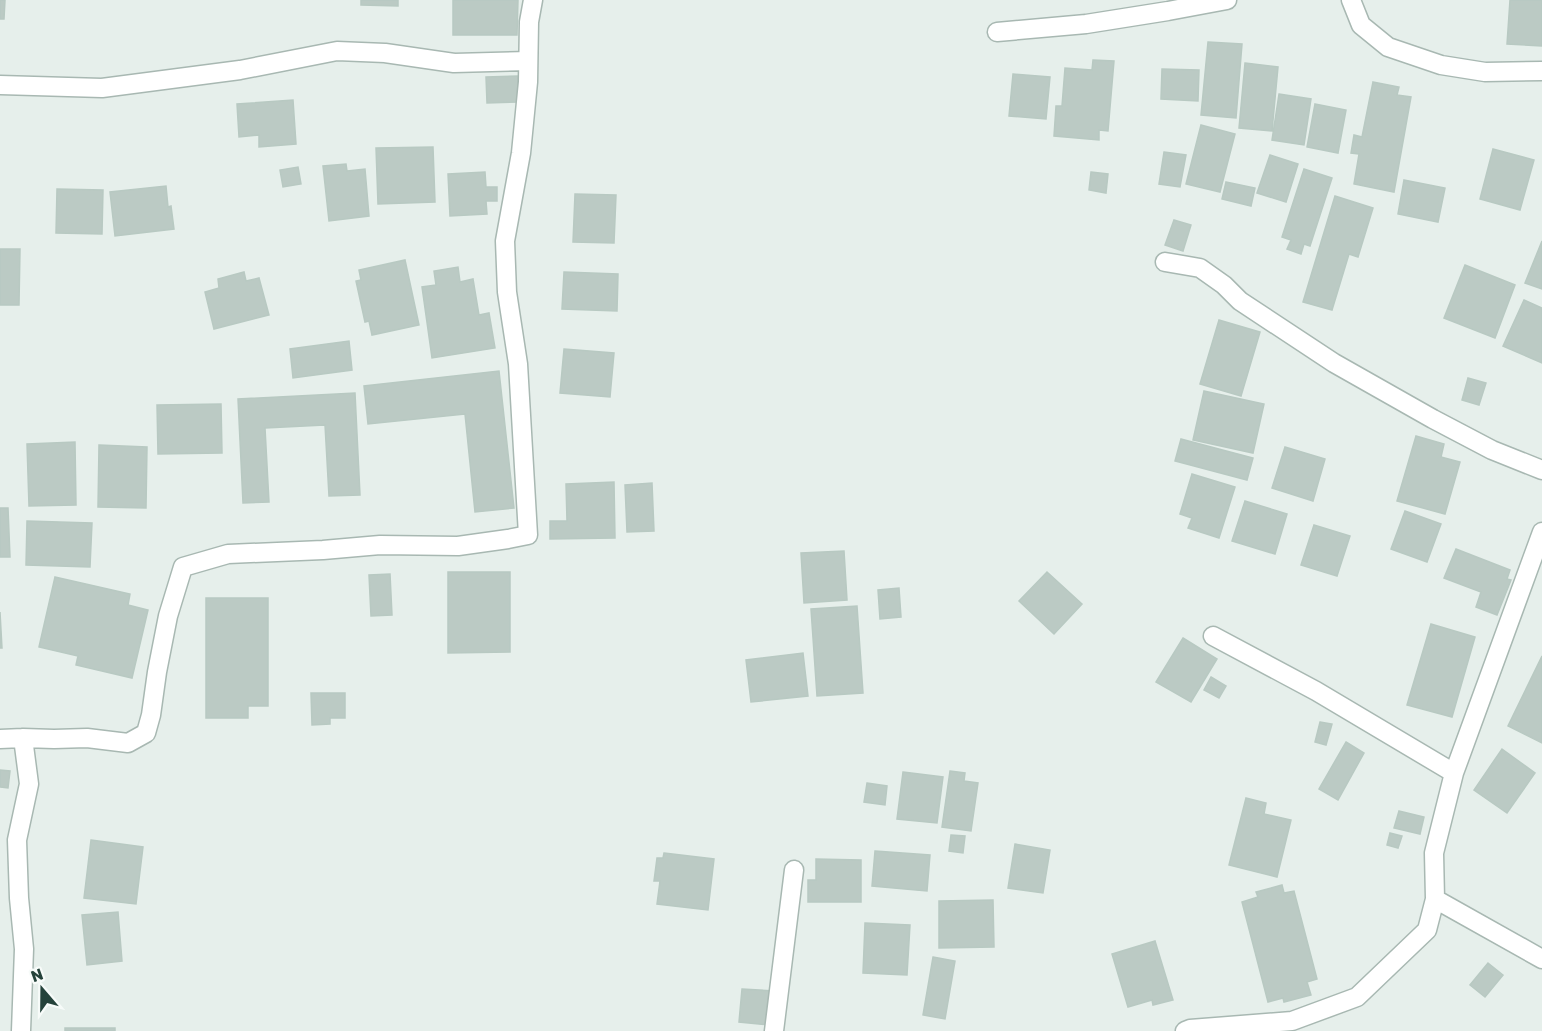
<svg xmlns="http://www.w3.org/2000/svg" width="1542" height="1031" viewBox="0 0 1542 1031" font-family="Rubik,sans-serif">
	<rect width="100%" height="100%" fill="#e6efeb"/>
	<path fill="#bbcac4" stroke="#b8c9c2" stroke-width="1.5" d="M 0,0 L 5,0 L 4,19 L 0,19 Z
		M 361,0 L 398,0 L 398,6 L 361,5 Z
		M 453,0 L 518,0 L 517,35 L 453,35 Z
		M 1510,0 L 1542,0 L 1542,46 L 1507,44 Z
		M 1208,42 L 1242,44 L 1236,118 L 1201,115 Z
		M 1093,60 L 1114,61 L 1108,131 L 1099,130 L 1099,140 L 1054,136 L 1056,106 L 1062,106 L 1065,68 L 1092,70 Z
		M 1245,63 L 1278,67 L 1272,131 L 1239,128 Z
		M 1162,69 L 1199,70 L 1198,101 L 1161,99 Z
		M 1013,74 L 1050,77 L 1046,119 L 1009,116 Z
		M 518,76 L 518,102 L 487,103 L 486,77 Z
		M 1373,82 L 1399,87 L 1397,95 L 1411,97 L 1394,192 L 1354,184 L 1359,154 L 1351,153 L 1354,135 L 1362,137 Z
		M 1279,94 L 1311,99 L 1304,145 L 1272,140 Z
		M 293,100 L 296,144 L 259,147 L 259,135 L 239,137 L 237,104 Z
		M 1315,104 L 1346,110 L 1338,153 L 1307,147 Z
		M 1201,125 L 1235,134 L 1220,192 L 1186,184 Z
		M 433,147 L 435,202 L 378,204 L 376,148 Z
		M 1493,149 L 1534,160 L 1520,210 L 1480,199 Z
		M 1164,152 L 1186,155 L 1180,187 L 1159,184 Z
		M 1270,155 L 1298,164 L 1286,202 L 1257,193 Z
		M 346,164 L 347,171 L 365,169 L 369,216 L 329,221 L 323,166 Z
		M 298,167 L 301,184 L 283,187 L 280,170 Z
		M 1304,169 L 1332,178 L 1310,246 L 1304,244 L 1301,254 L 1287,249 L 1291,240 L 1282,237 Z
		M 485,172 L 486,187 L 497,187 L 497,201 L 486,201 L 487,214 L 450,216 L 448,174 Z
		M 1091,172 L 1108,174 L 1106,193 L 1089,190 Z
		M 1404,180 L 1445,188 L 1438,222 L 1398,214 Z
		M 1226,182 L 1255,188 L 1251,206 L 1222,199 Z
		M 166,186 L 168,207 L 171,206 L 174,229 L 115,236 L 110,192 Z
		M 57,189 L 103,190 L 102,234 L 56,233 Z
		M 575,194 L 616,195 L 614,243 L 573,242 Z
		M 1335,196 L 1373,208 L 1358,257 L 1349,254 L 1332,310 L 1303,302 Z
		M 1174,220 L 1191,225 L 1183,251 L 1165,245 Z
		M 1542,241 L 1542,289 L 1525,283 Z
		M 0,249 L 20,249 L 19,305 L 0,305 Z
		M 405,260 L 419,325 L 372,335 L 369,321 L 365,322 L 356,281 L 361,280 L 359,270 Z
		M 1465,265 L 1515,285 L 1495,338 L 1444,318 Z
		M 458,267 L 460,282 L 473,279 L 479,315 L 489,313 L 495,348 L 432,358 L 422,287 L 436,285 L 434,271 Z
		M 244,272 L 246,281 L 259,278 L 269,315 L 214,329 L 205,292 L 219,288 L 218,279 Z
		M 564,272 L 618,274 L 617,311 L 562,309 Z
		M 1524,300 L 1542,308 L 1542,363 L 1503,346 Z
		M 1219,320 L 1260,332 L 1241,396 L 1200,384 Z
		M 349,341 L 352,370 L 293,378 L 290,349 Z
		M 564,349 L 614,353 L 610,397 L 560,393 Z
		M 499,371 L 514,508 L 475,512 L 465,414 L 368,424 L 364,386 Z
		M 1468,378 L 1486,383 L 1479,405 L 1462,400 Z
		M 1204,391 L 1264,404 L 1253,453 L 1193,440 Z
		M 355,393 L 360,495 L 329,496 L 325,425 L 265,428 L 269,502 L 243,503 L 238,399 Z
		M 221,404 L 222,453 L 158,454 L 157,405 Z
		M 1416,436 L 1444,444 L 1441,457 L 1460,462 L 1445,514 L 1397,501 Z
		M 1181,439 L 1253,458 L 1247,480 L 1175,461 Z
		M 75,442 L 76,505 L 29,506 L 27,444 Z
		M 99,445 L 147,447 L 146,508 L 98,507 Z
		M 1285,447 L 1325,459 L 1313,501 L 1272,488 Z
		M 1192,474 L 1235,487 L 1219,538 L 1188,528 L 1192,518 L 1180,514 Z
		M 614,482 L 615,538 L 550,539 L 550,521 L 567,521 L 566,484 Z
		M 652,483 L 654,531 L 627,532 L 625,485 Z
		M 1245,501 L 1287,514 L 1275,554 L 1232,541 Z
		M 0,508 L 8,508 L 10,557 L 0,557 Z
		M 1405,511 L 1441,524 L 1427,562 L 1391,549 Z
		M 27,521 L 92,523 L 90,567 L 26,565 Z
		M 1314,525 L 1350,536 L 1337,576 L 1301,565 Z
		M 1456,549 L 1510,570 L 1507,579 L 1511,580 L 1497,615 L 1476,607 L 1481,592 L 1444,578 Z
		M 844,551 L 847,600 L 804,603 L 801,553 Z
		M 448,572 L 510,572 L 510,652 L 448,653 Z
		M 1047,572 L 1082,604 L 1054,634 L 1019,601 Z
		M 390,574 L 392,615 L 371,616 L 369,575 Z
		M 55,577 L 130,594 L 128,605 L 148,610 L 132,678 L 76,665 L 78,656 L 39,647 Z
		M 899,588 L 901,617 L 880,619 L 878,590 Z
		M 206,598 L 268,598 L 268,706 L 248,706 L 248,718 L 206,718 Z
		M 857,606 L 863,693 L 817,696 L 811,609 Z
		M 0,612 L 2,648 L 0,648 Z
		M 1431,624 L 1475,637 L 1452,717 L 1407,705 Z
		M 1183,638 L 1217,659 L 1191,702 L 1156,682 Z
		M 803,653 L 808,696 L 751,702 L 746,660 Z
		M 1542,656 L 1542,743 L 1508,726 Z
		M 1211,677 L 1226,686 L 1219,698 L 1204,690 Z
		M 311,693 L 345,693 L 345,718 L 330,718 L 330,724 L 312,725 Z
		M 1320,722 L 1332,724 L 1326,745 L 1315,742 Z
		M 1346,742 L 1364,753 L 1338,800 L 1319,789 Z
		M 1502,749 L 1535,773 L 1507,813 L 1474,790 Z
		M 0,770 L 10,771 L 8,788 L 0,787 Z
		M 950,771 L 965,773 L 964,781 L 978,783 L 971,831 L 942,827 Z
		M 903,772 L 943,777 L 937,823 L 897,819 Z
		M 867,783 L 887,786 L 885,805 L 864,802 Z
		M 1246,798 L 1266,803 L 1264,814 L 1291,820 L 1277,877 L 1229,865 Z
		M 1399,811 L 1424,817 L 1420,834 L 1394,828 Z
		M 1390,833 L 1402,836 L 1398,848 L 1387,845 Z
		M 951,835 L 965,836 L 963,853 L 949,851 Z
		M 91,840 L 143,847 L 136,904 L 84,898 Z
		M 1015,844 L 1050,850 L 1043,893 L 1008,888 Z
		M 875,851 L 930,855 L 927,891 L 872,886 Z
		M 664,853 L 714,859 L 708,910 L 657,904 L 660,881 L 654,881 L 657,858 L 663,858 Z
		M 816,859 L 861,860 L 861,902 L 808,902 L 808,880 L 816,880 Z
		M 1282,885 L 1284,893 L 1294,891 L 1317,979 L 1307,982 L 1311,995 L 1284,1002 L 1283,998 L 1268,1002 L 1242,902 L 1258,897 L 1256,892 Z
		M 993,900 L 994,947 L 939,948 L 939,901 Z
		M 118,912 L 122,961 L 87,965 L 82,915 Z
		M 865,923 L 910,925 L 907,975 L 863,973 Z
		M 1155,941 L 1173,1000 L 1153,1005 L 1152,1000 L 1128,1007 L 1112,954 Z
		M 933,957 L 955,961 L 945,1019 L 923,1015 Z
		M 1488,963 L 1503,975 L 1485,997 L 1470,985 Z
		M 742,989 L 774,991 L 770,1025 L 739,1022 Z
		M 65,1028 L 115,1028 L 115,1031 L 65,1031 Z"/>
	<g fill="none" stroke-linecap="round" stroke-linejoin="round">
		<defs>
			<path id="minor" d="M 1351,0 L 1361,25 L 1388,47 L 1441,65 L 1485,72 L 1542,71
				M 997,32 L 1086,24 L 1168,11 L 1227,0
				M 0,85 L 102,88 L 240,70 L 337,51 L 385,53 L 454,63 L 528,61
				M 1165,262 L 1200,268 L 1224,285 L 1240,301 L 1334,363 L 1433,419 L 1492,450 L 1542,470
				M 1213,636 L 1316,691 L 1454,773
				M 0,739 L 23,738 L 54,739 L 87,738 L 128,743 L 146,733 L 151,715 L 157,672 L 168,616 L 183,567 L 228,554 L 323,550 L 380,545 L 458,546 L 508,539 L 528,535 L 518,364 L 507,292 L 505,241 L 521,153 L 528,82 L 529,22 L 533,0
				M 1435,899 L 1542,959
				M 21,1031 L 24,949 L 19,898 L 17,840 L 29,784 L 23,738
				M 774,1031 L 794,870
				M 1185,1031 L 1190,1029 L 1292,1021 L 1357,997 L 1427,930 L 1435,899 L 1434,853 L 1454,773 L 1542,532"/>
		</defs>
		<use href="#minor" stroke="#a8b8b2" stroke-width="21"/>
		<use href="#minor" stroke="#fff" stroke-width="18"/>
	</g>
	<g transform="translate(42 989) rotate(340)" stroke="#f7fbf9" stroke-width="4.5" paint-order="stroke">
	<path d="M0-4.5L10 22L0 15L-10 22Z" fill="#24423a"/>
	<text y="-9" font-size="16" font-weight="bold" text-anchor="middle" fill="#24423a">N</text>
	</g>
</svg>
